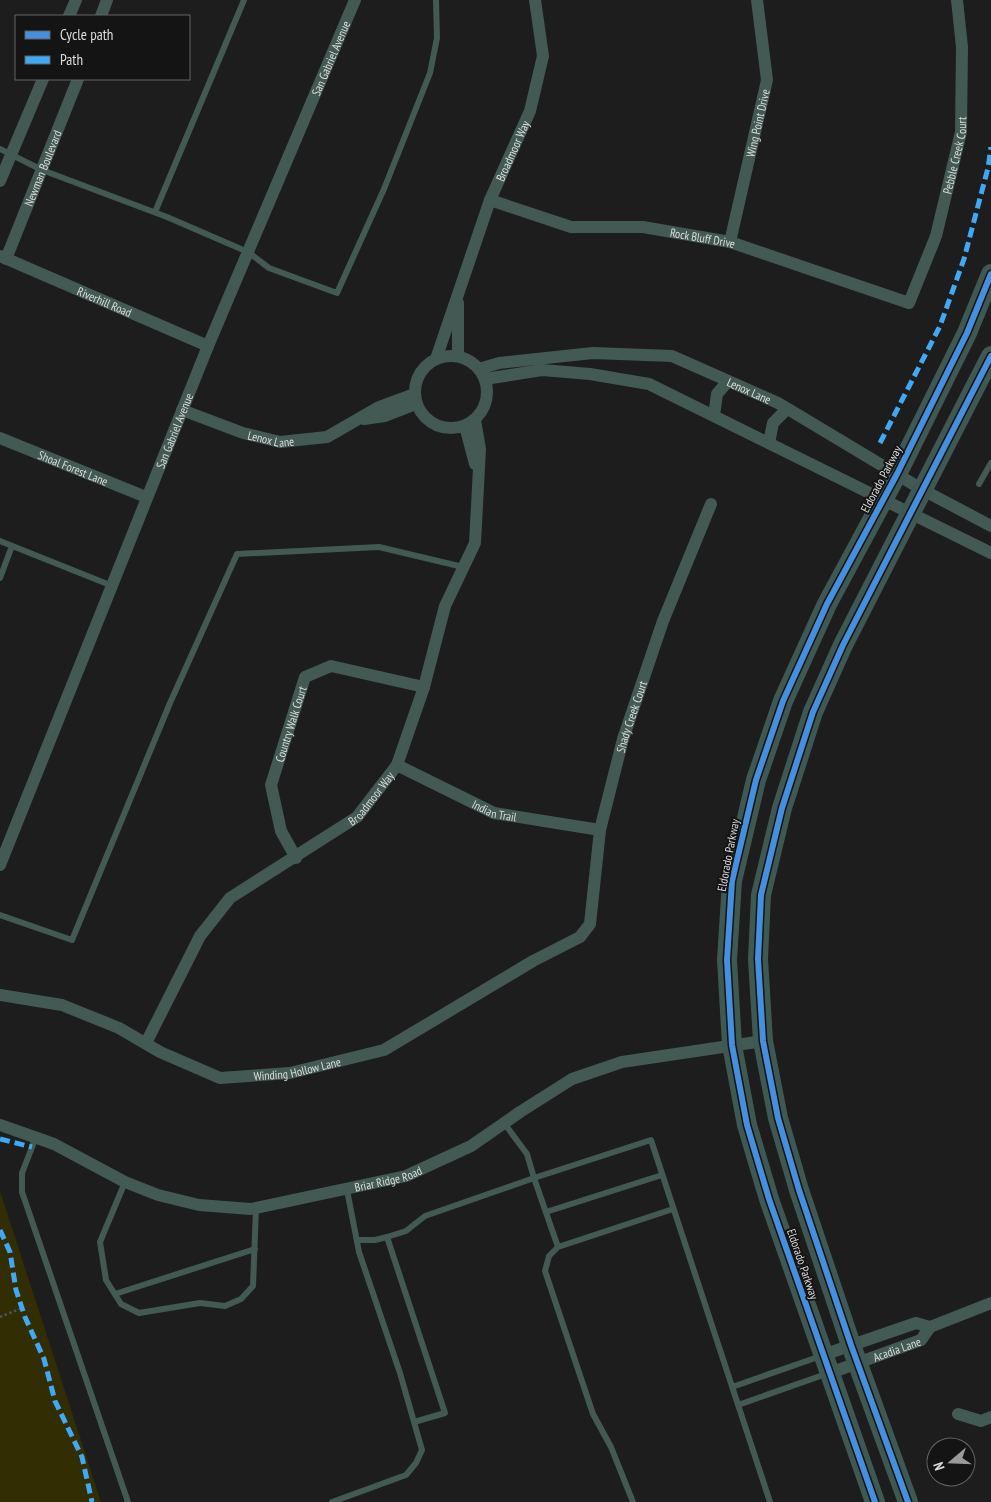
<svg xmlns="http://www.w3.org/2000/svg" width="991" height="1502" viewBox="0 0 991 1502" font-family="'PT Sans Narrow',sans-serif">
	<rect width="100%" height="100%" fill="#1c1d1c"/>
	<path fill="#332d04" d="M 0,1191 L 101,1502 L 0,1502 Z"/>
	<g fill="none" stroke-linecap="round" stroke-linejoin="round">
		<path stroke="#495753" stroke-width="2.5" stroke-dasharray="2.5 2.5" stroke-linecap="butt" d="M 0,1317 L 22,1308"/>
		<path stroke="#435953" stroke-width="6" d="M 0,149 L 42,170 L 167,217 L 248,252 L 269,268 L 337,293 L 384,189 L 430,73 L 437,38 L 436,0
			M 155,212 L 244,0
			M 979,484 L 991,463
			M 0,541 L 110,585
			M 0,578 L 12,546
			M 0,915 L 72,940 L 170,703 L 237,554 L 379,547 L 463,567
			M 504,1123 L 527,1154 L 534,1178 L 651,1140 L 770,1502
			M 36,1137 L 22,1173 L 22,1192 L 128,1502
			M 125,1182 L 100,1242 L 106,1280 L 121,1304 L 139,1313 L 200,1303 L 225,1306 L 241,1299 L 253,1286 L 256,1208
			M 546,1212 L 662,1175
			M 387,1237 L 406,1231 L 425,1216 L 534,1178 L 558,1247 L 549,1256 L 545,1271 L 593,1414 L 611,1447 L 633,1502
			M 357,1240 L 375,1240 L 387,1237 L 445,1413 L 414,1422
			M 558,1247 L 673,1209
			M 115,1294 L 255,1249
			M 732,1387 L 821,1356
			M 738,1405 L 826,1374
			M 332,1502 L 406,1475 L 416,1463 L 422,1450 L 400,1373 L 359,1252 L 347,1190"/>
		<g stroke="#435953" stroke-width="12">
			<path d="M 69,16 L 76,0"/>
			<path d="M 101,16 L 107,0"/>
			<path d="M 0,181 L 43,79"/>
			<path id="s1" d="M 490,200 L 571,227 L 643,227 L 730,242 L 909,303 L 936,236 L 961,132 L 962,47 L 957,0"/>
			<path id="s2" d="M 730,242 L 767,80 L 757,0"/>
			<path id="s3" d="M 0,256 L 208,346"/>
			<path id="s4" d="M 6,259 L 78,79"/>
			<path d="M 458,303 L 458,356"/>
			<circle cx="451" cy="392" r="36"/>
			<path id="s5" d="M 436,359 L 490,200 L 530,111 L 543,56 L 535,0"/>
			<path id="s6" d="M 479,369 L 499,363 L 593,353 L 672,356 L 778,403 L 923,490 L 991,526"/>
			<path d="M 485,379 L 542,370 L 590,374 L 649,384 L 991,553"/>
			<path id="s7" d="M 182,410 L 243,433 L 280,442 L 327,437 L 379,407 L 414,394"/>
			<path d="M 714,416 L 717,394 L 728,381"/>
			<path d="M 364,419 L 385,416 L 416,404"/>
			<path d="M 465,426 L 475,464"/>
			<path id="s8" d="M 0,438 L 146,497"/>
			<path d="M 769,443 L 773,423 L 787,409"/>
			<path id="s9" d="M 397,765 L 494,813 L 600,830"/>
			<path id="s10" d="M 296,858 L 281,831 L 271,785 L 305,677 L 331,666 L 424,687"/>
			<path id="s11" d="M 0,865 L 208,346 L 355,0"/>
			<path id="s12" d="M 0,995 L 62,1005 L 119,1028 L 160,1052 L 220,1078 L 290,1073 L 384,1050 L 533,961 L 580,937 L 590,924 L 600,830 L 623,739 L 663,621 L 711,504"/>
			<path id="s13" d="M 146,1043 L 200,936 L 230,898 L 357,817 L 397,765 L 424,687 L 445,606 L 475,543 L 480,449 L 475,420"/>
			<path id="s14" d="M 0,1125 L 54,1144 L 125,1182 L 158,1195 L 199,1205 L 251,1209 L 406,1176 L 471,1146 L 520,1112 L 572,1079 L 622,1062 L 763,1041"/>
			<path d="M 823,1355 L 916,1323 L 930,1327 L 991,1303"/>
			<path id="s15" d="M 830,1373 L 921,1340 L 930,1327"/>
			<path d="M 958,1414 L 981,1421 L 991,1417"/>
		</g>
		<path stroke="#3f5851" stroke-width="20" d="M 875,1502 L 769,1199 L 747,1125 L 732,1045 L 727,960 L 732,881 L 756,780 L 783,701 L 827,604 L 897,474 L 967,333 L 991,274
			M 908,1502 L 851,1345 L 799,1190 L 778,1118 L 763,1041 L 758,959 L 761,895 L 782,808 L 813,712 L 843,645 L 991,356"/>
		<path stroke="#3fa9f5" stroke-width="5" stroke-dasharray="10 5" stroke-linecap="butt" d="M 880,443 L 940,326 L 964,259 L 988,168 L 991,147
			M 0,1139 L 32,1147
			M 0,1230 L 10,1252 L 16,1290 L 25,1317 L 44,1359 L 55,1401 L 82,1457 L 92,1502"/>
		<defs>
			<path id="cycleway" d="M 875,1502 L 769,1199 L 747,1125 L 732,1045 L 727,960 L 732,881 L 756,780 L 783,701 L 827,604 L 897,474 L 967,333 L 991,274
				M 908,1502 L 851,1345 L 799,1190 L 778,1118 L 763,1041 L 758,959 L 761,895 L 782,808 L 813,712 L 843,645 L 991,356"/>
		</defs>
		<use href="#cycleway" stroke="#131413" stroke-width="9"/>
		<use href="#cycleway" stroke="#468fdf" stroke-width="6"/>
	</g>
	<g text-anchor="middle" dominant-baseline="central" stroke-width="4" stroke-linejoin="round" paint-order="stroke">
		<g font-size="12" fill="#dcdddc" stroke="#131413">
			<text stroke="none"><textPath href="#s11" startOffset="872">San Gabriel Avenue</textPath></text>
			<text stroke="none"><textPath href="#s2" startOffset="122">Wing Point Drive</textPath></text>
			<text stroke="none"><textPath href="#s5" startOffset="222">Broadmoor Way</textPath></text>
			<text stroke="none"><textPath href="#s1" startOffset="590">Pebble Creek Court</textPath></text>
			<text stroke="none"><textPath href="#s4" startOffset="98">Newman Boulevard</textPath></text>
			<text stroke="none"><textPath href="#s1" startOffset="218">Rock Bluff Drive</textPath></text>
			<text stroke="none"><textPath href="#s3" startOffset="114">Riverhill Road</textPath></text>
			<text stroke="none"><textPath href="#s6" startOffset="279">Lenox Lane</textPath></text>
			<text stroke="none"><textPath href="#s11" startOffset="468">San Gabriel Avenue</textPath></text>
			<text stroke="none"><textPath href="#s7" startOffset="94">Lenox Lane</textPath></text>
			<text stroke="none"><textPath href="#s8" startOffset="79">Shoal Forest Lane</textPath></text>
			<text transform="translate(881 479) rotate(-62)">Eldorado Parkway</text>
			<text stroke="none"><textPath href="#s12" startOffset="859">Shady Creek Court</textPath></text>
			<text stroke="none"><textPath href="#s10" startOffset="142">Country Walk Court</textPath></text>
			<text stroke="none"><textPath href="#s13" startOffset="342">Broadmoor Way</textPath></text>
			<text stroke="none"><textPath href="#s9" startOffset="108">Indian Trail</textPath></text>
			<text transform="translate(728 855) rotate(-79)">Eldorado Parkway</text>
			<text stroke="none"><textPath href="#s12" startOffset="315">Winding Hollow Lane</textPath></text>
			<text stroke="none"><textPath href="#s14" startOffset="408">Briar Ridge Road</textPath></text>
			<text transform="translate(803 1264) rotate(71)">Eldorado Parkway</text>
			<text stroke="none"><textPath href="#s15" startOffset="71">Acadia Lane</textPath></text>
		</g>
	</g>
	<rect x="15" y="15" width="175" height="65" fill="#131413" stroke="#636463"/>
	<rect x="25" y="31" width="25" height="8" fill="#468fdf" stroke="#636463"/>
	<text x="60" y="40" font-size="15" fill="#dcdddc">Cycle path</text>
	<rect x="25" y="56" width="25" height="8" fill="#3fa9f5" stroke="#636463"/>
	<text x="60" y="65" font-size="15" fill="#dcdddc">Path</text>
	<g transform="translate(951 1462) rotate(251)"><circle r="24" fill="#131413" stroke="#636463"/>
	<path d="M0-4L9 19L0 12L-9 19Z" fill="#999a99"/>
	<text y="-8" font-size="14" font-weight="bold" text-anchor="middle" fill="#dcdddc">N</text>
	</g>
</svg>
